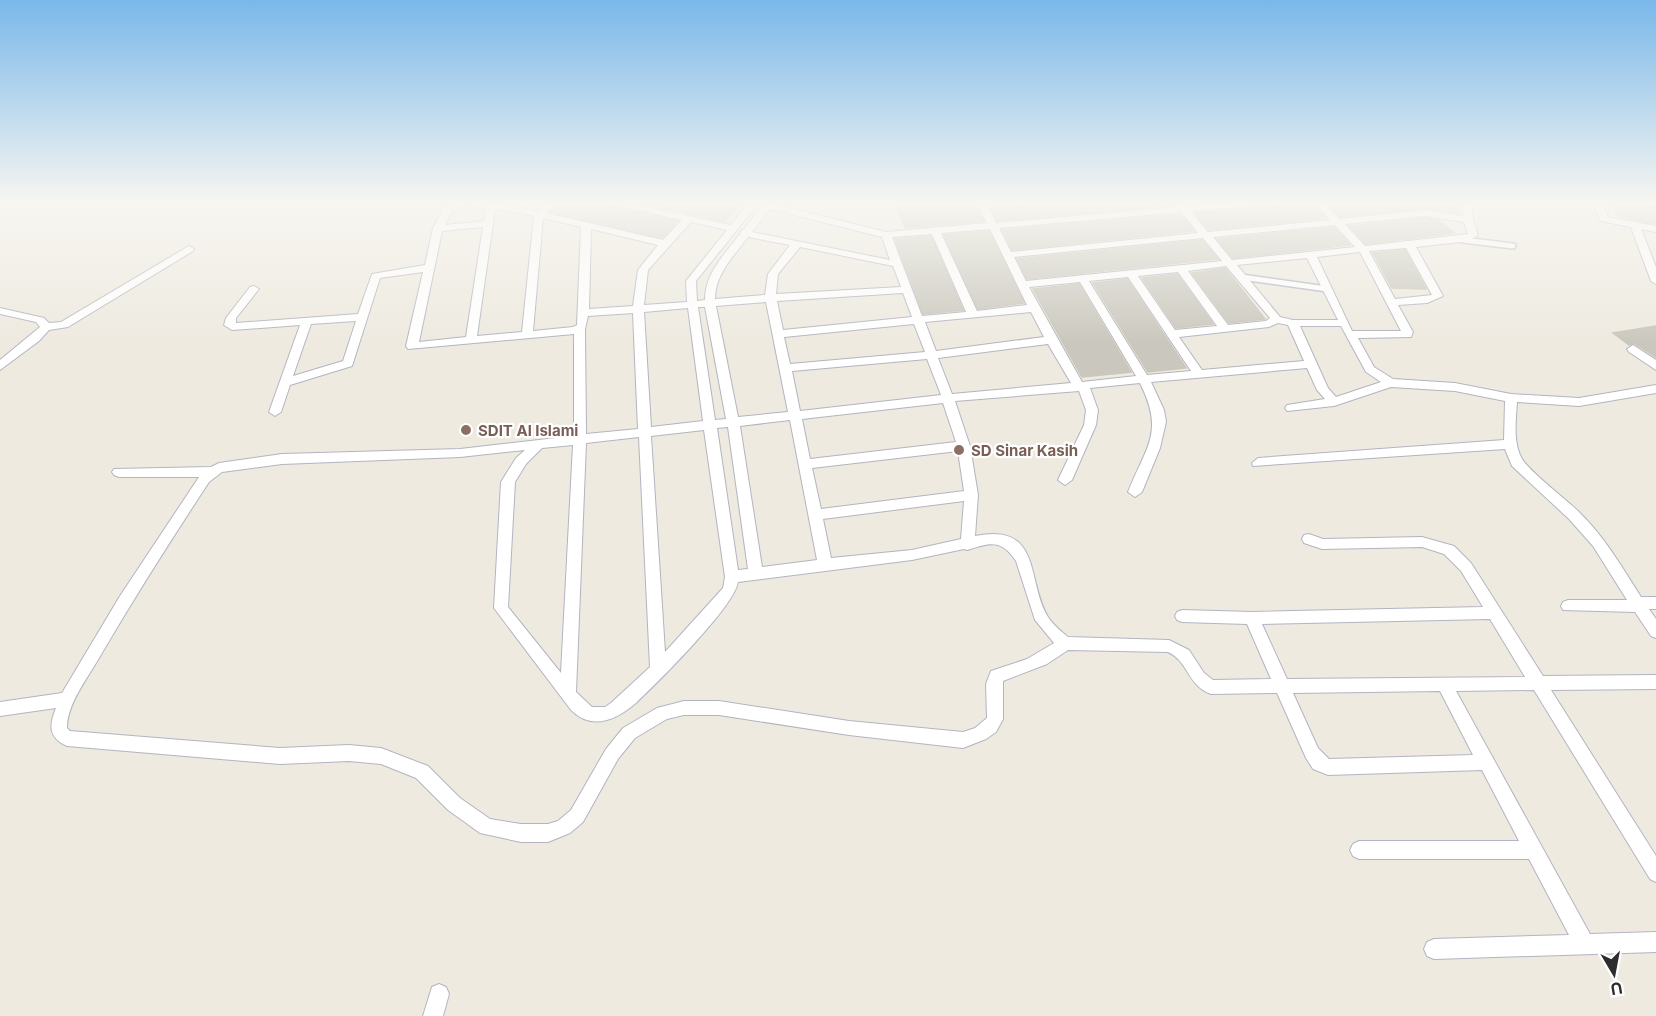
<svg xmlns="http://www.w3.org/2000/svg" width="1656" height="1016" viewBox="0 0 1656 1016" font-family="Inter,sans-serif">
	<rect width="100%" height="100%" fill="#eeeae0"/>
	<path fill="#cac8be" stroke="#cac6b9" stroke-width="1.5" d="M 560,201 L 597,201 L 678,221 L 662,238 L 550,212 Z
		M 630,201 L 730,201 L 741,204 L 725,221 Z
		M 921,201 L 974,201 L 984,221 L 905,228 L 895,204 Z
		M 989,201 L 1081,201 L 1082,204 L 1170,201 L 1173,205 L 997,221 Z
		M 1286,201 L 1311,201 L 1325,218 L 1209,230 L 1195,213 L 1279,206 Z
		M 1326,201 L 1459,201 L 1459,213 L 1425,208 L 1341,217 Z
		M 1612,201 L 1636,201 L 1656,205 L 1656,224 L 1617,216 Z
		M 1180,214 L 1194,231 L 1012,250 L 1002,230 Z
		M 1425,218 L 1439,220 L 1454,233 L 1366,244 L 1350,226 Z
		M 1334,227 L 1350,245 L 1233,258 L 1217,239 Z
		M 989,231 L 1024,303 L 978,309 L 944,235 Z
		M 931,236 L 963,310 L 923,314 L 895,239 Z
		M 1202,240 L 1218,259 L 1027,279 L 1017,259 Z
		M 1405,250 L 1426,289 L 1392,288 L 1373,253 Z
		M 1225,268 L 1236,282 L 1265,319 L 1229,323 L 1192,273 Z
		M 1177,274 L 1213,324 L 1176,328 L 1142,278 Z
		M 1127,279 L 1186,368 L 1148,372 L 1093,283 Z
		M 1079,284 L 1131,372 L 1082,377 L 1033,289 Z
		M 1656,326 L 1656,357 L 1634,343 L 1629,345 L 1613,333 Z"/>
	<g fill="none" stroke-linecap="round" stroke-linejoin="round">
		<defs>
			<path id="service" d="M 1463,240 L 1513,246
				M 1241,277 L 1327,289"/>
			<path id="minor" d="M 457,201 L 482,201 L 537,211 L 547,201 L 558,201 L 546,213 L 663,240 L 682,220 L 599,201 L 618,201 L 731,225 L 750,201 L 760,201 L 696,281 L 697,301 L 705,300 C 705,273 724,255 740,234 L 741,231 L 743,230 L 766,201 L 776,201 L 774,204 L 886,232 L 987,223 L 976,201 L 986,201 L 996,223 L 1177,207 L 1172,201 L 1182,201 L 1186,206 L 1244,201 L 1284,201 L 1279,204 L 1191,211 L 1208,232 L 1330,220 L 1313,201 L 1323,201 L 1340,219 L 1425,210 L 1463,216 L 1462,201 L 1472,201 L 1473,220 L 1478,235 L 1469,241 L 1416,247 L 1443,296 L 1427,303 L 1398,305 L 1413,332 L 1411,337 L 1358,338 L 1374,367 L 1393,379 L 1455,383 L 1511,394 L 1579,398 L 1656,385 L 1656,393 L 1579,406 L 1517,402 C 1516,420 1513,441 1521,457 C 1527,470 1566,499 1578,511 C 1604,536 1622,567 1641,597 L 1656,597 L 1656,609 L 1649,609 L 1656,619 L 1656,638 L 1651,636 L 1635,612 L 1563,610 L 1561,606 L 1563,602 L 1568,600 L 1627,600 L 1593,546 L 1569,519 L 1512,466 L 1505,449 L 1253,466 L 1252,463 L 1258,458 L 1504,440 L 1505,401 L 1455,391 L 1391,387 L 1334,406 L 1287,411 L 1285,408 L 1287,405 L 1325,399 L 1317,390 L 1307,368 L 1151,382 L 1164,410 L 1166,422 L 1160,448 L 1142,492 L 1135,497 L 1128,492 C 1146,446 1165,433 1140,383 L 1090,388 L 1098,410 L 1096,425 L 1072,480 L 1065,485 L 1058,480 L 1084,425 L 1086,410 L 1079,391 L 955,401 L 970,446 L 978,495 L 975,536 C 1043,522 1026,582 1048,617 C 1053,625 1061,631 1068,637 L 1169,640 L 1189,650 L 1204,673 L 1213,680 L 1271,679 L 1247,624 L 1182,622 L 1177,620 L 1175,616 L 1177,612 L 1182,610 L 1252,612 L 1483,607 L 1461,571 L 1444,554 L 1422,547 L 1322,549 L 1304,543 L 1302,539 L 1304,535 L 1309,534 L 1323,539 L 1422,537 L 1454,546 L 1471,563 L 1543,676 L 1656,675 L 1656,689 L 1551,690 L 1656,856 L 1656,882 L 1650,879 L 1534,690 L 1456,691 L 1590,934 L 1656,932 L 1656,952 L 1434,959 L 1427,956 L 1424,949 L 1427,942 L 1434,939 L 1569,935 L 1529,859 L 1359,859 L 1353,856 L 1350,850 L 1353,844 L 1359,841 L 1519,841 L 1482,770 L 1328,775 L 1313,769 L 1306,758 L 1277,693 L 1211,694 C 1187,685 1189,662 1168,652 L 1068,650 L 1047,664 L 1003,681 L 1003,719 L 996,732 L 986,739 L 963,748 L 849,735 L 719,715 L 684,715 L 667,719 L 635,738 L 618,759 L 583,822 L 570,833 L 548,842 L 521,842 L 480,833 L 448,810 L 416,778 L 381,764 L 349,761 L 280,764 L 67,746 C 48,738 49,725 56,708 L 0,716 L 0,702 L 62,693 L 120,596 L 199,477 L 119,477 L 114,475 L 112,472 L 114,469 L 211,467 L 219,463 L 282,454 L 460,449 L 574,436 L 574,334 L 408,349 L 406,346 L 423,272 L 380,278 L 352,366 L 290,385 L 281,412 L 275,416 L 269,412 L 300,325 L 232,330 L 224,325 L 226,318 L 250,287 L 254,286 L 259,289 L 236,318 L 236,323 L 358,314 L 372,274 L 425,265 L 433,228 L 444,208 ZM 466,204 L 486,208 L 484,221 L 445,225 L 451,212 ZM 495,209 L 534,216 L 522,332 L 477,336 ZM 770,209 L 882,237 L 890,260 L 752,232 ZM 1181,212 L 1198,233 L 1011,252 L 999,228 ZM 1425,216 L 1464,222 L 1468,234 L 1365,246 L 1345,224 ZM 543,218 L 581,227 L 577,325 L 573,327 L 533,331 ZM 691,222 L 727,230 L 686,281 L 687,302 L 644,305 L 648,270 ZM 1335,225 L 1355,247 L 1232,260 L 1213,237 ZM 483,227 L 466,337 L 419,342 L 442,231 ZM 591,229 L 658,245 L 638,270 L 633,306 L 589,309 ZM 990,229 L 1027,305 L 977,311 L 941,233 ZM 932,234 L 966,312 L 922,316 L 892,237 ZM 748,237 L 790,245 L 768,274 L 765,295 L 715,299 C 715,274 734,256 748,237 ZM 1203,238 L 1222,261 L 1026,281 L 1014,257 ZM 800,247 L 893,266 L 901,287 L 776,294 L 778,274 ZM 1406,248 L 1432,295 L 1395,299 L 1369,251 ZM 1360,252 L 1401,331 L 1352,331 L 1317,257 ZM 1307,258 L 1338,320 L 1293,320 L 1280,317 L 1237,265 ZM 1226,266 L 1270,318 L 1266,321 L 1228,325 L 1188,271 ZM 1178,272 L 1217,326 L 1175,330 L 1138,276 ZM 1128,277 L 1191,371 L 1147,375 L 1089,281 ZM 1080,282 L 1136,376 L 1082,382 L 1029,287 ZM 903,293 L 912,317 L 783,330 L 777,301 ZM 766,302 L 788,412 L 738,417 L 716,306 ZM 698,307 L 705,307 L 726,419 L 715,420 ZM 688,308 L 703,421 L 651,427 L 644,312 ZM 1031,312 L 1044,337 L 936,351 L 925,322 ZM 633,313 L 638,429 L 586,434 L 585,329 L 588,316 ZM 356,321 L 343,361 L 293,376 L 311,324 ZM 1278,323 L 1288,325 L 1304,361 L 1202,370 L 1179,337 L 1269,327 ZM 914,324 L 925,352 L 790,364 L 784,337 ZM 1300,326 L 1341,326 L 1366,372 L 1381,382 L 1336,397 L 1328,388 ZM 1048,344 L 1071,383 L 952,394 L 938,358 ZM 927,359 L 941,395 L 800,411 L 792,371 ZM 943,403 L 956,442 L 810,459 L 802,419 ZM 790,420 L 817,560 L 762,567 L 740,426 ZM 728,427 L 748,569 L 738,570 L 717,428 ZM 704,430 L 725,577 L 723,588 L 665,652 L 651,436 ZM 639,437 L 650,667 L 611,703 L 605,707 L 592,707 L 576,692 L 586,443 ZM 573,445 L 561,673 L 508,607 L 515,482 L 526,464 L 542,448 ZM 525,450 L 516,458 L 501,482 L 494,608 L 571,710 C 592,731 616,720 636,703 C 657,683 735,606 738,582 L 912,560 L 964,549 L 967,550 C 989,543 1001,538 1016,561 L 1035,620 L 1054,643 L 1027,659 L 991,671 L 986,684 L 987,718 L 975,728 L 963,732 L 849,721 L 719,701 L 684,701 L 657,708 L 623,728 L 606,749 L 571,810 L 558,821 L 548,824 L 521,824 L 490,819 L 460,798 L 428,766 L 381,748 L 349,745 L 280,748 L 70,731 L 67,728 C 67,704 87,679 99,658 C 134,598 171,540 209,482 L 222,472 L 282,464 L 460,457 ZM 958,451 L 964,491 L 821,509 L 812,468 ZM 964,501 L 961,539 L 912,550 L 831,558 L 823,519 ZM 1490,619 L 1525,677 L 1287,679 L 1262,624 ZM 1440,691 L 1473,755 L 1329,759 L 1318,748 L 1293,693 Z
				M 1489,201 L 1505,201 L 1506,202 L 1501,205 Z
				M 1591,201 L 1601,201 L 1608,217 L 1656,226 L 1656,232 L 1641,229 L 1656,267 L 1656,284 L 1651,281 L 1631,227 L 1601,221 Z
				M 189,246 L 194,249 L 193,251 L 68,327 L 49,330 L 39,341 L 0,370 L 0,360 L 40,327 L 36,322 L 0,314 L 0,308 L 44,318 L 49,323 L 61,322 Z
				M 1633,345 L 1656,360 L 1656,370 L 1629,352 L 1627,349 Z
				M 439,984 L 446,987 L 449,994 L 443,1016 L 423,1016 L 432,987 Z"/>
		</defs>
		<use href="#service" stroke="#b3b4c0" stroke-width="8"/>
		<use href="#minor" stroke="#b3b4c0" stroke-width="2"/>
		<use href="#service" stroke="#fff" stroke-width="5"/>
		<use href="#minor" fill="#fff" fill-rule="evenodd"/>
	</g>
	<linearGradient id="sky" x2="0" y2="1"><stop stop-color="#7ab8ea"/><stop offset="0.59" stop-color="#f7f6f1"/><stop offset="1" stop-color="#f7f6f1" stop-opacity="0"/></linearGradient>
	<rect width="1656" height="343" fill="url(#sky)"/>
	<g fill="#8d6e63" stroke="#fff" stroke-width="2">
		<circle cx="466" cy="430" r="6"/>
		<circle cx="959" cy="450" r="6"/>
	</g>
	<g text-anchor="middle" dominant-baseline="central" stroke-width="4.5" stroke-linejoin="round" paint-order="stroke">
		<g font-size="15" font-weight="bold" fill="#785e54" stroke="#fff" text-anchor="start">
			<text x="478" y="430">SDIT Al Islami</text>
			<text x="971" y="450">SD Sinar Kasih</text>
		</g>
	</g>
	<g transform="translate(1614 974) rotate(170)" stroke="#ffffff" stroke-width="4.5" paint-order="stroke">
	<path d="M0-4.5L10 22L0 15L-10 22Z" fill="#2d2d2d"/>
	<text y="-9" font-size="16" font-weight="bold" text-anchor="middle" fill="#2d2d2d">U</text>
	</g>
</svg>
